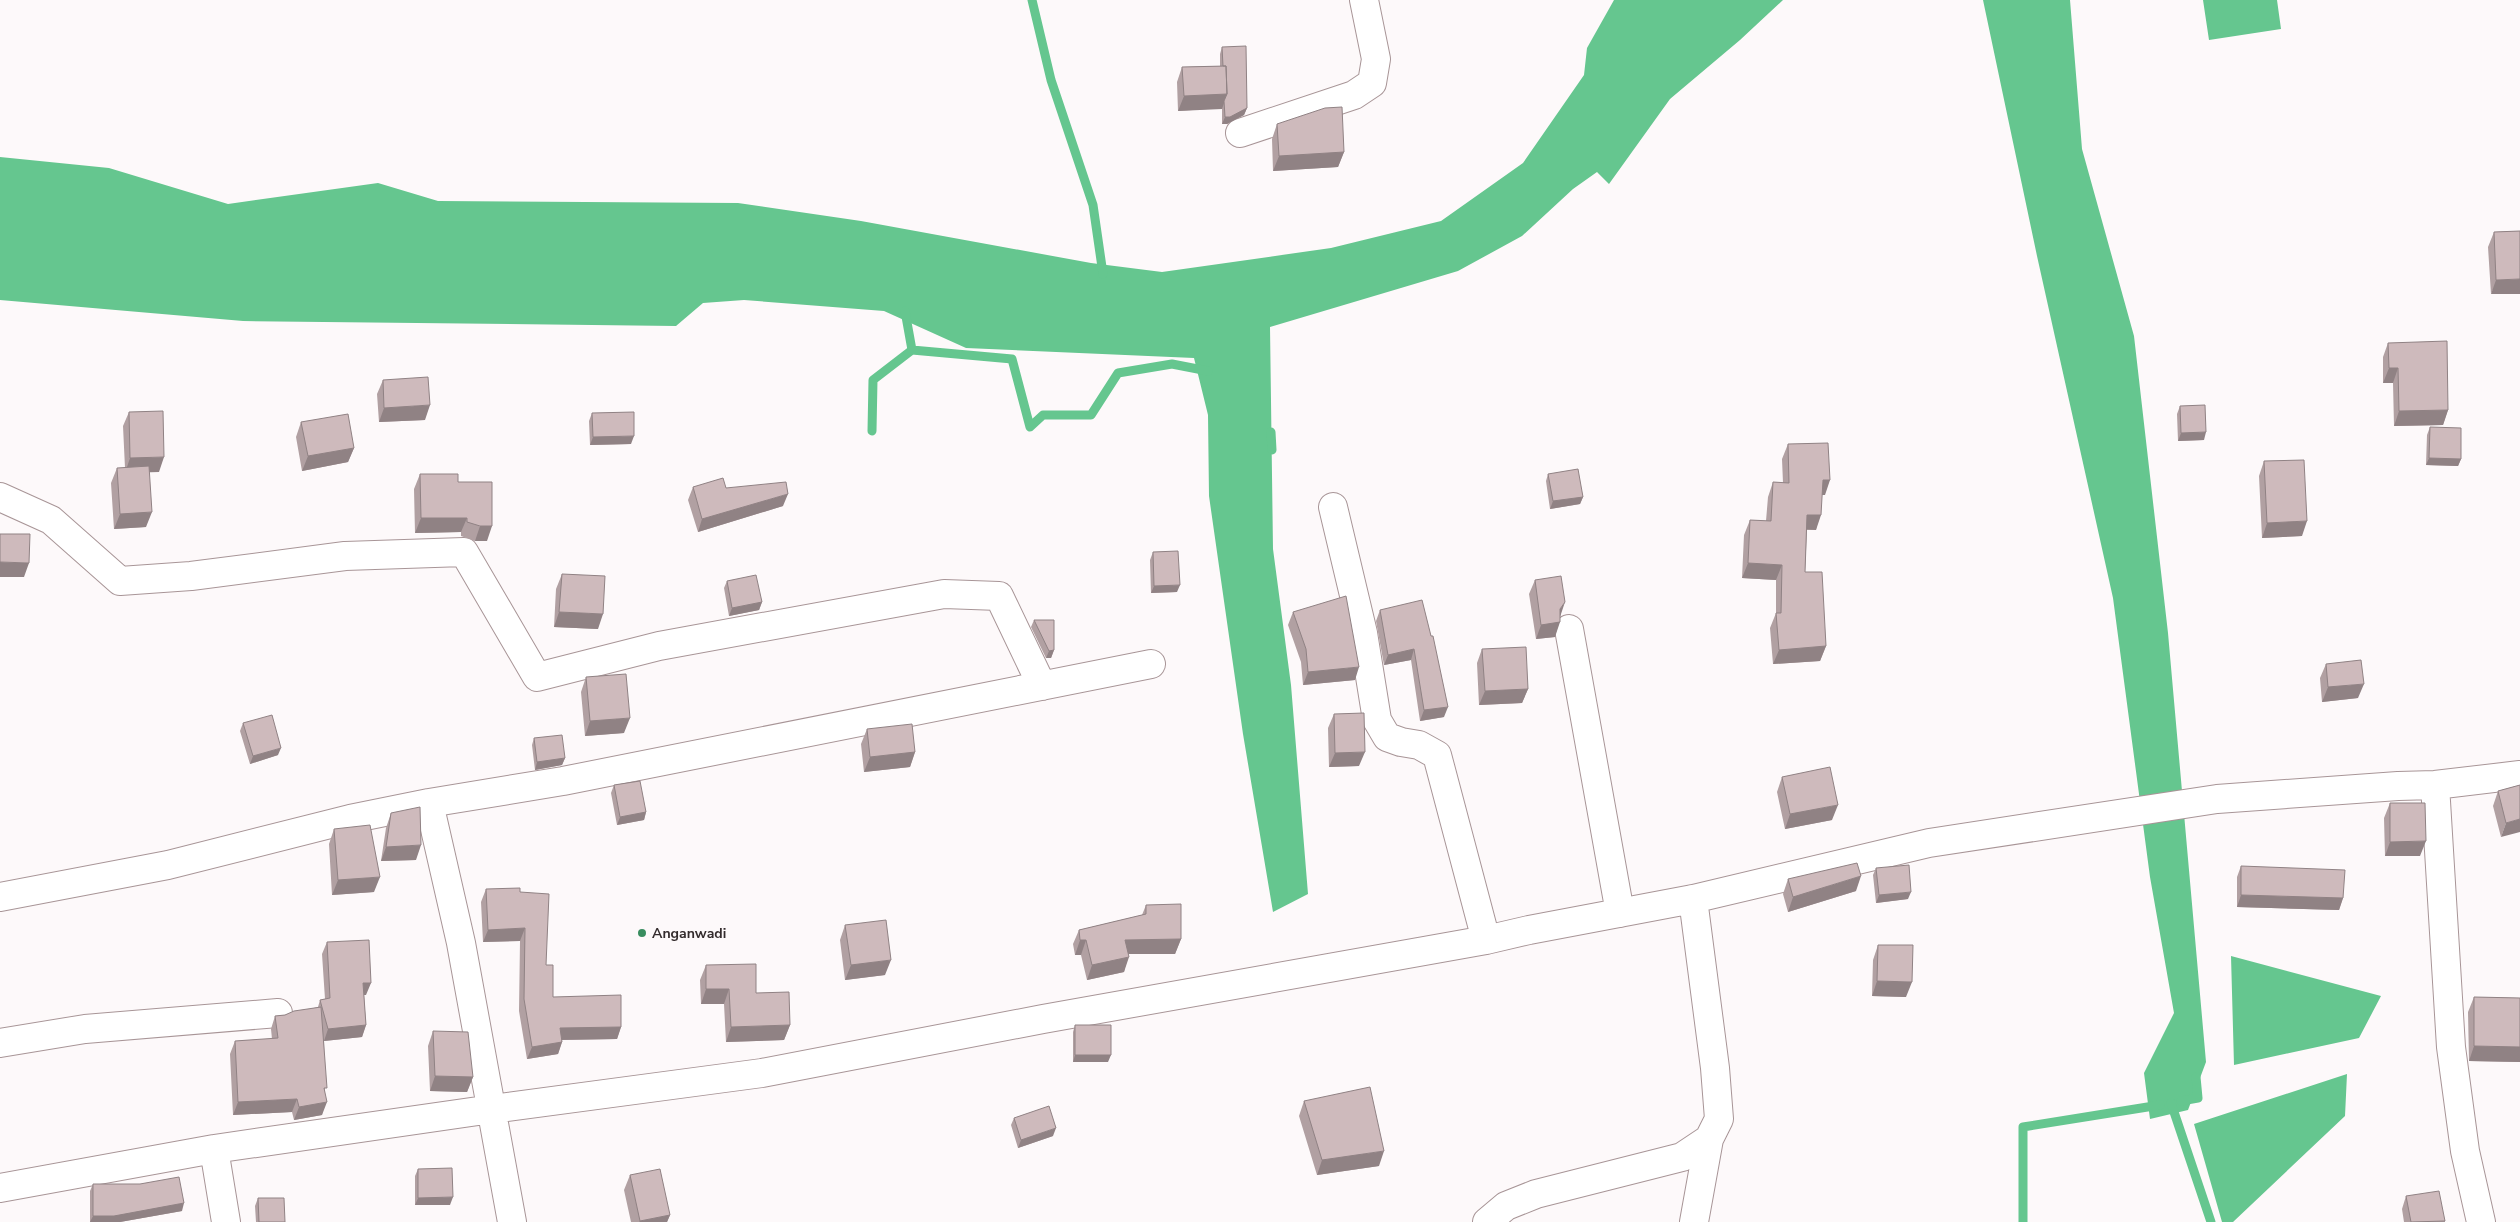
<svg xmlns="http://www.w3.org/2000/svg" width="2520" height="1222" viewBox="0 0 2520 1222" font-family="'Nunito Sans',sans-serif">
	<rect width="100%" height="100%" fill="#fdf9fa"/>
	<path fill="#65c68f" d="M 1614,0 L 1783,0 L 1740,40 L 1670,99 L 1609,184 L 1597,172 L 1573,189 L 1522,236 L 1458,271 L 1270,327 L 1273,549 L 1291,685 L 1308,894 L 1273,912 L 1243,734 L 1209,496 L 1208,415 L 1194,358 L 966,348 L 884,311 L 744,300 L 703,303 L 676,326 L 243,321 L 0,300 L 0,157 L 109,168 L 228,204 L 378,183 L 438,201 L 738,203 L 861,221 L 1091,263 L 1162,272 L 1331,248 L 1441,221 L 1523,163 L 1584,75 L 1587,48 Z
		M 1983,0 L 2070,0 L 2082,149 L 2134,336 L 2168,633 L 2206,1062 L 2188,1110 L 2150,1119 L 2144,1073 L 2174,1013 L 2150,877 L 2113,598 L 2037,256 Z
		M 2203,0 L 2277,0 L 2281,29 L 2209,40 Z
		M 2231,956 L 2381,996 L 2359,1038 L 2234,1065 Z
		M 2347,1074 L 2345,1116 L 2233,1222 L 2222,1222 L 2194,1124 Z"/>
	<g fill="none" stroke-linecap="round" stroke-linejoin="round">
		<path stroke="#65c68f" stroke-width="9" d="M 1032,0 L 1051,80 L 1093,205 L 1103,274
			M 912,350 L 1012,359 L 1030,427 L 1043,415 L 1091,415 L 1118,373 L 1172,364 L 1208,371
			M 872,431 L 873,380 L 912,350 L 905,311
			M 1271,432 L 1272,450
			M 2181,1101 L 2198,1098 L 2196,1077
			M 2171,1103 L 2211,1222
			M 2023,1222 L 2023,1127 L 2160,1105"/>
		<defs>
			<path id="street" d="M 1240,133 L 1354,95 L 1372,83 L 1376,59 L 1364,0
				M 0,497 L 51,520 L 120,581 L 191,576 L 345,556 L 464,552 L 537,677 L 659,646 L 944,594 L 999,596 L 1042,686
				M 1333,507 L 1363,633 L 1377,720 L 1387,737 L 1401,742 L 1419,745 L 1437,755 L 1486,940
				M 1569,629 L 1620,913
				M 2435,785 L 2451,1047 L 2465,1151 L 2481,1222
				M 429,803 L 461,943 L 512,1222
				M 0,897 L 168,865 L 350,819 L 429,803 L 563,781 L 1151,664
				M 0,1043 L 85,1029 L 278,1013
				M 214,1149 L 226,1222
				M 0,1188 L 214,1149 L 492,1109 L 762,1073 L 1043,1019 L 1486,940 L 1529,930 L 1693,899 L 1929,843 L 2217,799 L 2398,786 L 2435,785 L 2520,775
				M 1487,1222 L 1506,1206 L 1536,1194 L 1682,1157 L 1709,1139 L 1719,1119 L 1715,1068 L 1693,899
				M 1694,1222 L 1709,1139"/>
		</defs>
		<use href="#street" stroke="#a89597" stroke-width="30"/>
		<use href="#street" stroke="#fff" stroke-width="28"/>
	</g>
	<path fill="#b1a0a2" d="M 1222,47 L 1247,108 L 1244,115 L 1227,124 L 1222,124 L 1222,108 L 1178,111 L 1177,82 L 1182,67 L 1220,66 L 1220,54 Z
		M 1277,124 L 1344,152 L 1338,167 L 1273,171 L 1272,139 Z
		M 2520,231 L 2491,294 L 2488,247 L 2494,232 Z
		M 2388,343 L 2448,410 L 2443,425 L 2394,426 L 2393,383 L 2383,383 L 2383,357 Z
		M 383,380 L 425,420 L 379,422 L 377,394 Z
		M 2180,406 L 2204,440 L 2178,441 L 2177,414 Z
		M 129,412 L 159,472 L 149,472 L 146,527 L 114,529 L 111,483 L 117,468 L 125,468 L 123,426 Z
		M 592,413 L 631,444 L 590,445 L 589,421 Z
		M 301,422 L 354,448 L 348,462 L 302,471 L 296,437 Z
		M 2430,427 L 2461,459 L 2458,466 L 2426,465 L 2427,435 Z
		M 1788,444 L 1825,495 L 1822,495 L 1816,530 L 1807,530 L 1805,572 L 1826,646 L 1820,661 L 1773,664 L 1770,628 L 1776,613 L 1776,580 L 1742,578 L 1744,535 L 1750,520 L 1766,521 L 1768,497 L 1773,482 L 1783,483 L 1782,459 Z
		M 2264,461 L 2302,536 L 2262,538 L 2259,476 Z
		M 420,474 L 458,482 L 487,541 L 475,541 L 461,536 L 461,532 L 415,533 L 414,489 Z
		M 1548,474 L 1583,497 L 1580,504 L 1550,509 L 1546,481 Z
		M 693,487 L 726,488 L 783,506 L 698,532 L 688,500 Z
		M 1153,552 L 1177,592 L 1151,593 L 1150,560 Z
		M 562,574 L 598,629 L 554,627 L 556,589 Z
		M 1535,580 L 1560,616 L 1555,637 L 1536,639 L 1529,594 Z
		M 727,581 L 762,602 L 759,610 L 729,616 L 724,588 Z
		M 1380,610 L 1431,636 L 1444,717 L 1420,721 L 1411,660 L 1384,665 L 1376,621 Z
		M 1293,612 L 1355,680 L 1303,685 L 1301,662 L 1288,625 Z
		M 1034,620 L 1054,650 L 1051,658 L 1046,658 L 1031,627 Z
		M 1482,649 L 1528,689 L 1522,703 L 1479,705 L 1477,663 Z
		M 2326,664 L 2358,698 L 2322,702 L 2320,678 Z
		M 586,677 L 624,733 L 585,736 L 581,692 Z
		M 1334,714 L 1359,766 L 1329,767 L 1328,728 Z
		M 243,723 L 278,755 L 250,764 L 240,731 Z
		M 867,729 L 915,752 L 910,767 L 864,772 L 861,744 Z
		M 534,738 L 565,758 L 562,765 L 535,770 L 532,745 Z
		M 1782,777 L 1832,820 L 1785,829 L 1777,792 Z
		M 614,785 L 646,812 L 644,820 L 617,825 L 611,793 Z
		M 2520,785 L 2501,837 L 2493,806 L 2498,791 Z
		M 2390,803 L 2420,856 L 2385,856 L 2384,818 Z
		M 391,813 L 416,860 L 381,861 L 386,828 Z
		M 334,829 L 374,892 L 332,895 L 329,844 Z
		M 2241,866 L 2343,898 L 2339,910 L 2237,907 L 2237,877 Z
		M 1876,868 L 1908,899 L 1876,903 L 1873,875 Z
		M 1788,879 L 1856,891 L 1788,912 L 1783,894 Z
		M 486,889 L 520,892 L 546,965 L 553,997 L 621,1027 L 617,1039 L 562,1040 L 562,1042 L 558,1054 L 527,1059 L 519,1011 L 520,941 L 483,942 L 481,902 Z
		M 1146,905 L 1181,939 L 1175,954 L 1128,954 L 1124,972 L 1087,980 L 1081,955 L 1075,955 L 1073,944 L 1079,930 L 1142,915 Z
		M 845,925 L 885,975 L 845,980 L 840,940 Z
		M 327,942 L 366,995 L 364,995 L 366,1025 L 362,1037 L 324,1041 L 325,1094 L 322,1115 L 294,1120 L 292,1112 L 233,1115 L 230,1054 L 235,1041 L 272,1039 L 271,1029 L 275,1016 L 285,1015 L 318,1007 L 320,1000 L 325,999 L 322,954 Z
		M 1878,945 L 1906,997 L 1872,996 L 1873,960 Z
		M 706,965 L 756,993 L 790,1025 L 784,1040 L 726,1042 L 724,1004 L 701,1004 L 700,980 Z
		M 2474,997 L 2520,998 L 2520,1062 L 2469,1061 L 2468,1012 Z
		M 1075,1025 L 1108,1062 L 1073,1062 L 1073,1032 Z
		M 433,1031 L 473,1077 L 467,1092 L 430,1091 L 428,1046 Z
		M 1304,1101 L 1379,1166 L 1317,1175 L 1299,1116 Z
		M 1014,1118 L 1053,1136 L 1018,1148 L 1011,1125 Z
		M 418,1169 L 450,1205 L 415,1205 L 415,1176 Z
		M 630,1175 L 670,1215 L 667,1222 L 631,1222 L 624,1190 Z
		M 93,1184 L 182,1211 L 120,1222 L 90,1222 L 90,1191 Z
		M 2406,1196 L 2445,1221 L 2445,1222 L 2404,1222 L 2402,1209 Z
		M 258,1198 L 285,1222 L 256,1222 L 255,1206 Z"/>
	<path fill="#908284" d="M 1227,94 L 1222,109 L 1178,111 L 1184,96 Z
		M 1247,108 L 1244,115 L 1227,124 L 1222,124 L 1225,117 Z
		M 1344,152 L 1338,167 L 1273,171 L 1279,156 Z
		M 2520,279 L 2520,294 L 2491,294 L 2496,280 Z
		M 2389,368 L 2398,368 L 2393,383 L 2383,383 Z
		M 430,405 L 425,420 L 379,422 L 384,408 Z
		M 2448,410 L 2443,425 L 2394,426 L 2399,411 Z
		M 2206,432 L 2204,440 L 2178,441 L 2181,433 Z
		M 634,436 L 631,444 L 590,445 L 593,437 Z
		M 354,448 L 348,462 L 302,471 L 308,456 Z
		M 164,457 L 159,472 L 125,473 L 130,458 Z
		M 2429,458 L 2461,459 L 2458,466 L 2426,465 Z
		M 1823,480 L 1830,480 L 1825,495 L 1818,495 Z
		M 788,494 L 783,506 L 698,532 L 702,519 Z
		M 1583,497 L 1580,504 L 1550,509 L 1553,501 Z
		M 152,512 L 146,527 L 114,529 L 120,514 Z
		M 1807,515 L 1821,515 L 1816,530 L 1802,529 Z
		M 421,518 L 467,518 L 461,532 L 415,533 Z
		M 2307,521 L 2302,536 L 2262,538 L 2267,523 Z
		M 480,526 L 492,526 L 487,541 L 475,541 Z
		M 0,562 L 29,563 L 24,577 L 0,577 Z
		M 1748,563 L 1782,565 L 1776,580 L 1742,578 Z
		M 1180,585 L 1177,592 L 1151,593 L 1154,586 Z
		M 762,602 L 759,610 L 729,616 L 732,608 Z
		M 1565,602 L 1560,617 L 1560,622 L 1555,637 L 1536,639 L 1541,625 L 1560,609 Z
		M 559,612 L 603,614 L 598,629 L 554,627 Z
		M 1826,646 L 1820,661 L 1773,664 L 1779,650 Z
		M 1414,649 L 1411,660 L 1384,665 L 1388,655 Z
		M 1054,650 L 1051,658 L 1046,658 L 1049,651 Z
		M 1359,667 L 1355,680 L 1303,685 L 1308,672 Z
		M 2364,684 L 2358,698 L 2322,702 L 2328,687 Z
		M 1528,689 L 1522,703 L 1479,705 L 1485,691 Z
		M 1448,707 L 1444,717 L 1420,721 L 1424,710 Z
		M 630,718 L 624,733 L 585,736 L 590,721 Z
		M 281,748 L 278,755 L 250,764 L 253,756 Z
		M 915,752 L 910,767 L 864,772 L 870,757 Z
		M 1365,752 L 1359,766 L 1329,767 L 1335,753 Z
		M 565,758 L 562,765 L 535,770 L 537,762 Z
		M 1838,805 L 1832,820 L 1785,829 L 1790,814 Z
		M 646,812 L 644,820 L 617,825 L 620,817 Z
		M 2520,819 L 2520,832 L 2501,837 L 2506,823 Z
		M 2426,841 L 2420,856 L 2385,856 L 2390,842 Z
		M 421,845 L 416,860 L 381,861 L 386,847 Z
		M 1861,876 L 1856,891 L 1788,912 L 1793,897 Z
		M 380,877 L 374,892 L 332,895 L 338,880 Z
		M 1911,892 L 1908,899 L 1876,903 L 1879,895 Z
		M 2241,895 L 2343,898 L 2339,910 L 2237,907 Z
		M 525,928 L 520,941 L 483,942 L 488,930 Z
		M 1181,939 L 1175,954 L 1119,954 L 1125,940 Z
		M 1080,940 L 1086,940 L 1081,955 L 1075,955 Z
		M 1129,957 L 1124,972 L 1087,980 L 1092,965 Z
		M 891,960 L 885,975 L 845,980 L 851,965 Z
		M 1877,981 L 1912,982 L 1906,997 L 1872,996 Z
		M 363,983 L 371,983 L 366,995 L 358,995 Z
		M 706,989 L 729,989 L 724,1004 L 701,1004 Z
		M 366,1025 L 362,1037 L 324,1041 L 328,1029 Z
		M 790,1025 L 784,1040 L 726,1042 L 731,1027 Z
		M 621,1027 L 617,1039 L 555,1040 L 560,1028 Z
		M 562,1042 L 558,1054 L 527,1059 L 532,1047 Z
		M 2474,1046 L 2520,1047 L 2520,1062 L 2469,1061 Z
		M 1075,1055 L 1111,1055 L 1108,1062 L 1073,1062 Z
		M 435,1076 L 473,1077 L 467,1092 L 430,1091 Z
		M 297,1099 L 292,1112 L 233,1115 L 238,1102 Z
		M 327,1102 L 322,1115 L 294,1120 L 299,1107 Z
		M 1056,1128 L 1053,1136 L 1018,1148 L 1021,1140 Z
		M 1384,1151 L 1379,1166 L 1317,1175 L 1322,1160 Z
		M 453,1197 L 450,1205 L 415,1205 L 418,1198 Z
		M 184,1203 L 182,1211 L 120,1222 L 90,1222 L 93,1216 Z
		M 670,1215 L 667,1222 L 639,1222 L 640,1221 Z"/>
	<path fill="#cebabc" stroke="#908284" d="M 1246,46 L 1247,108 L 1230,117 L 1225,117 L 1224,101 L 1227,94 L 1226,66 L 1223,66 L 1222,47 Z
		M 1226,66 L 1227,94 L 1184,96 L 1182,67 Z
		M 1342,107 L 1344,152 L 1279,156 L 1277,124 L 1325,108 Z
		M 2520,231 L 2520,279 L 2496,280 L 2494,232 Z
		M 2447,341 L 2448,410 L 2399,411 L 2398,368 L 2389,368 L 2388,343 Z
		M 428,377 L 430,405 L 384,408 L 383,380 Z
		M 2205,405 L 2206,432 L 2181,433 L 2180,406 Z
		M 163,411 L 164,457 L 130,458 L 129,412 Z
		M 634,412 L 634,436 L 593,437 L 592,413 Z
		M 348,414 L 354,448 L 308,456 L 301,422 Z
		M 2430,427 L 2461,428 L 2461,459 L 2429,458 Z
		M 1828,443 L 1830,480 L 1823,480 L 1821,515 L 1807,515 L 1805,572 L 1822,572 L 1826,646 L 1779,650 L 1776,613 L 1781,613 L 1782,565 L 1748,563 L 1750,520 L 1771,521 L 1773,482 L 1789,483 L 1788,444 Z
		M 2304,460 L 2307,521 L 2267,523 L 2264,461 Z
		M 149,466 L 152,512 L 120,514 L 117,468 Z
		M 1578,469 L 1583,497 L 1553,501 L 1548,474 Z
		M 420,474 L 458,474 L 458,482 L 492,482 L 492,526 L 480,526 L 467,522 L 467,518 L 421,518 Z
		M 723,478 L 726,488 L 786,482 L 788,494 L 702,519 L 693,487 Z
		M 0,534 L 30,534 L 29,563 L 0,562 Z
		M 1178,551 L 1180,585 L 1154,586 L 1153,552 Z
		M 562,574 L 605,576 L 603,614 L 559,612 Z
		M 756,575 L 762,602 L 732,608 L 727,581 Z
		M 1561,576 L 1565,602 L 1560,609 L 1560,622 L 1541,625 L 1535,580 Z
		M 1346,596 L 1359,667 L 1308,672 L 1306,649 L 1293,612 Z
		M 1422,600 L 1431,636 L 1433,636 L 1448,707 L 1424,710 L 1414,649 L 1388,655 L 1380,610 Z
		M 1034,620 L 1054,620 L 1054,650 L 1049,651 Z
		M 1526,647 L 1528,689 L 1485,691 L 1482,649 Z
		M 2361,660 L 2364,684 L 2328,687 L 2326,664 Z
		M 626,674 L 630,718 L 590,721 L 586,677 Z
		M 1364,713 L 1365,752 L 1335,753 L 1334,714 Z
		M 272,715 L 281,748 L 253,756 L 243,723 Z
		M 912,724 L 915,752 L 870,757 L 867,729 Z
		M 562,735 L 565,758 L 537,762 L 534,738 Z
		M 1830,767 L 1838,805 L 1790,814 L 1782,777 Z
		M 640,781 L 646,812 L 620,817 L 614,785 Z
		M 2520,785 L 2520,819 L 2506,823 L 2498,791 Z
		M 2390,803 L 2425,803 L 2426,841 L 2390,842 Z
		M 420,807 L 421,845 L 386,847 L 391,813 Z
		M 370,825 L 380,877 L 338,880 L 334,829 Z
		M 1857,863 L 1861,876 L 1793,897 L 1788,879 Z
		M 1909,865 L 1911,892 L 1879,895 L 1876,868 Z
		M 2241,866 L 2345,870 L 2343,898 L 2241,895 Z
		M 520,888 L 520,892 L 549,894 L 546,965 L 553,965 L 553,997 L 621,995 L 621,1027 L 560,1028 L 562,1042 L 532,1047 L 524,999 L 525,928 L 488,930 L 486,889 Z
		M 1181,904 L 1181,939 L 1125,940 L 1129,957 L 1092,965 L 1086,940 L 1080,940 L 1079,930 L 1146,914 L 1146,905 Z
		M 886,920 L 891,960 L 851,965 L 845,925 Z
		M 369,940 L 371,983 L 363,983 L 366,1025 L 328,1029 L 320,1000 L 330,998 L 327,942 Z
		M 1878,945 L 1913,945 L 1912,982 L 1877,981 Z
		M 756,964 L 756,993 L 789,992 L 790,1025 L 731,1027 L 729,989 L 706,989 L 706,965 Z
		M 2474,997 L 2520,998 L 2520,1047 L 2474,1046 Z
		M 321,1007 L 327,1088 L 324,1088 L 327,1102 L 299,1107 L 297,1099 L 238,1102 L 235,1041 L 278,1038 L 275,1016 L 285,1015 L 294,1011 Z
		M 1075,1025 L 1111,1025 L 1111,1055 L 1075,1055 Z
		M 433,1031 L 468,1032 L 473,1077 L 435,1076 Z
		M 1370,1087 L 1384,1151 L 1322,1160 L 1304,1101 Z
		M 1049,1106 L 1056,1128 L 1021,1140 L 1014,1118 Z
		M 452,1168 L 453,1197 L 418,1198 L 418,1169 Z
		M 660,1169 L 670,1215 L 640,1221 L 630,1175 Z
		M 179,1177 L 184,1203 L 114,1216 L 93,1216 L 93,1184 L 140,1184 Z
		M 2439,1191 L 2445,1221 L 2411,1222 L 2406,1196 Z
		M 258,1198 L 284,1198 L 285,1222 L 259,1222 Z"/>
	<circle fill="#398d5f" stroke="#fdf9fa" stroke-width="2" cx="642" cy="933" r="5"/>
	<g text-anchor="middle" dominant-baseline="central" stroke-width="4" stroke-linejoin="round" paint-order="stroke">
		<g font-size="14" font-weight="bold" fill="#342c2d" stroke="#fdf9fa" text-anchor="start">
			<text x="652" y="933">Anganwadi</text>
		</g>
	</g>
</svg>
